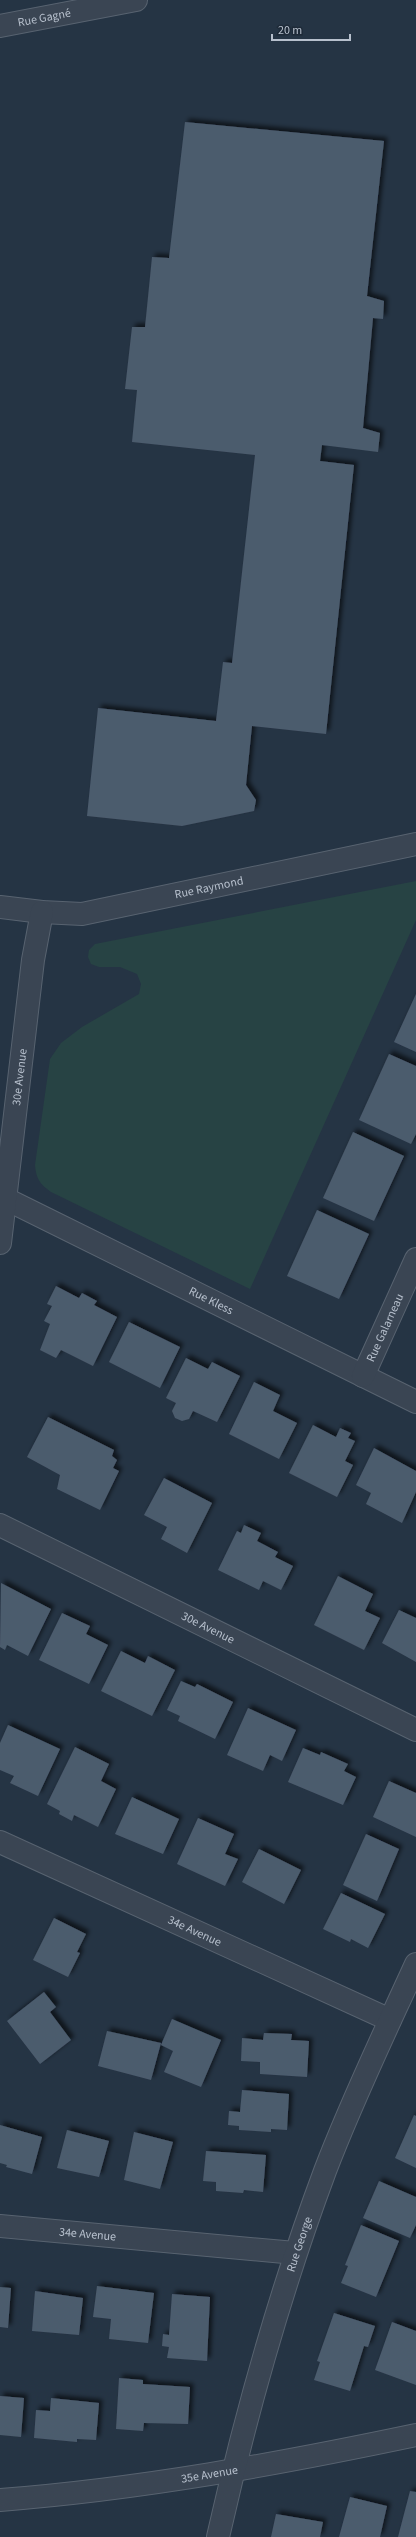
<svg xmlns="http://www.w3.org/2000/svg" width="416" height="2537" viewBox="0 0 416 2537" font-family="'Source Sans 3',sans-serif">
	<defs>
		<filter id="shadow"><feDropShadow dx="3.5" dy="-3.5" stdDeviation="2" flood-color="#0009"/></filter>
	</defs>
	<rect width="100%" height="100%" fill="#253444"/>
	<path fill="#274344" d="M 416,881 L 416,920 L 250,1289 L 51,1192 C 40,1184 36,1179 35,1165 L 50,1059 L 61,1043 L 82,1027 L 139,994 L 141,984 L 137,974 L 120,967 L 99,967 L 91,964 L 88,957 L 89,950 L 95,944 Z"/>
	<path fill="#4c5b6d" filter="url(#shadow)" d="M 185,122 L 384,141 L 367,296 L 384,301 L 383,319 L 373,318 L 363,428 L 380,433 L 378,452 L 322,445 L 320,461 L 354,465 L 326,734 L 252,726 L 246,785 L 256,800 L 254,811 L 182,826 L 87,816 L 98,708 L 216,721 L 223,662 L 232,663 L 255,455 L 132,442 L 137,390 L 125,389 L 132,327 L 145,327 L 152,257 L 169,258 Z
		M 416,994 L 416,1052 L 394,1042 Z
		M 389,1054 L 416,1066 L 416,1134 L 411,1144 L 359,1120 Z
		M 353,1132 L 404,1156 L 374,1221 L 323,1198 Z
		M 317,1210 L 369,1234 L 339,1299 L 287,1276 Z
		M 56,1286 L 79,1298 L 82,1293 L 97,1301 L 94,1305 L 117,1317 L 93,1366 L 61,1350 L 56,1358 L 40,1350 L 50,1324 L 44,1321 L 52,1306 L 47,1304 Z
		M 129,1322 L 180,1347 L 160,1388 L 109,1362 Z
		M 186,1358 L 208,1369 L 212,1362 L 240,1376 L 217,1422 L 193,1411 L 189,1419 L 182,1421 L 175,1418 L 172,1411 L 176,1403 L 166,1398 Z
		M 254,1382 L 280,1395 L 273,1411 L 297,1423 L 279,1459 L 229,1434 Z
		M 48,1417 L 114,1450 L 112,1456 L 117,1460 L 113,1468 L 119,1471 L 100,1510 L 57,1489 L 60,1475 L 27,1457 Z
		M 313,1425 L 336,1437 L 340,1428 L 351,1433 L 348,1438 L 355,1441 L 345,1461 L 353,1465 L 337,1497 L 289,1473 Z
		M 374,1448 L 416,1471 L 416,1492 L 402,1523 L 366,1504 L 371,1493 L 356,1485 Z
		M 164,1478 L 212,1503 L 187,1553 L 161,1539 L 167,1527 L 144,1515 Z
		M 244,1525 L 261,1533 L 257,1541 L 278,1552 L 275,1557 L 293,1566 L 281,1590 L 263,1581 L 259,1590 L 218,1570 L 237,1531 L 241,1533 Z
		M 338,1576 L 373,1594 L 365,1611 L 380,1618 L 364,1650 L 314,1625 Z
		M 1,1583 L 51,1609 L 28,1656 L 7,1645 L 5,1650 L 0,1647 Z
		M 399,1610 L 416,1618 L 416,1662 L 382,1643 Z
		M 62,1613 L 90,1626 L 86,1634 L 108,1645 L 89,1684 L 39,1660 Z
		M 121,1651 L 145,1663 L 148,1656 L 175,1670 L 152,1716 L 101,1691 Z
		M 181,1681 L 195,1687 L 197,1684 L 233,1702 L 215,1739 L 178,1721 L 180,1716 L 167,1710 Z
		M 248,1708 L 296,1730 L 282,1761 L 270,1755 L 263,1771 L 227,1755 Z
		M 8,1725 L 60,1749 L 38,1796 L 10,1783 L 14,1776 L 0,1770 L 0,1743 Z
		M 75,1747 L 109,1764 L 101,1781 L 116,1789 L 98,1827 L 74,1815 L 72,1821 L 59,1814 L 60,1811 L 47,1804 Z
		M 303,1748 L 320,1755 L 321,1752 L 348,1764 L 344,1771 L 356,1777 L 343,1805 L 288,1782 Z
		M 389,1781 L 416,1793 L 416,1837 L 373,1817 Z
		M 132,1797 L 179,1819 L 163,1854 L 115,1834 Z
		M 198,1818 L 234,1834 L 225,1854 L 238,1859 L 225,1886 L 177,1864 Z
		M 366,1834 L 399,1849 L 377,1901 L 343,1885 Z
		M 259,1849 L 301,1870 L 284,1904 L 242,1882 Z
		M 341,1893 L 385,1914 L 368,1948 L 351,1939 L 350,1942 L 323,1929 Z
		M 54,1918 L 86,1934 L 77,1952 L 80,1953 L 68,1977 L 33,1960 Z
		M 44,1992 L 56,2007 L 50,2012 L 71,2040 L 40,2064 L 7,2021 Z
		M 172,2019 L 221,2040 L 201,2087 L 164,2072 L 173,2051 L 161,2045 Z
		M 107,2031 L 161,2043 L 151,2080 L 98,2066 Z
		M 264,2033 L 292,2034 L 291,2040 L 309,2041 L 307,2077 L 260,2074 L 260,2062 L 241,2061 L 242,2038 L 263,2040 Z
		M 242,2090 L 289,2094 L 287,2130 L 271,2129 L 271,2132 L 239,2130 L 239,2126 L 228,2125 L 229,2111 L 240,2112 Z
		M 414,2115 L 416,2116 L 416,2168 L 395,2158 Z
		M 0,2125 L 42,2137 L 32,2174 L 6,2167 L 7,2165 L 0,2163 Z
		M 67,2130 L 109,2141 L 99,2177 L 57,2168 Z
		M 134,2132 L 173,2142 L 160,2189 L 124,2180 Z
		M 206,2151 L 266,2155 L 263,2192 L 244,2190 L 243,2193 L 216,2191 L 216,2182 L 203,2181 Z
		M 379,2181 L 416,2197 L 416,2225 L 410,2238 L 363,2218 Z
		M 361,2225 L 399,2241 L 376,2297 L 341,2283 L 348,2266 L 345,2265 Z
		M 97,2286 L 154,2293 L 148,2343 L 109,2339 L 111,2319 L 93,2317 Z
		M 0,2287 L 11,2288 L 8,2328 L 0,2327 Z
		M 35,2291 L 83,2298 L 79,2335 L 32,2331 Z
		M 172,2294 L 210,2297 L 207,2361 L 167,2358 L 169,2347 L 162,2346 L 163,2334 L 169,2335 Z
		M 334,2313 L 375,2326 L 368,2347 L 364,2346 L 350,2391 L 314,2380 L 320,2362 L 317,2361 Z
		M 392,2322 L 416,2331 L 416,2385 L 375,2370 Z
		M 119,2378 L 143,2380 L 143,2384 L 190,2387 L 188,2424 L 144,2423 L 143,2431 L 116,2429 Z
		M 0,2396 L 24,2398 L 21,2437 L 0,2435 Z
		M 51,2398 L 99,2403 L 96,2440 L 77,2439 L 77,2442 L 34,2438 L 36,2410 L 50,2411 Z
		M 410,2491 L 416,2492 L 416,2537 L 398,2537 Z
		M 350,2497 L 387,2506 L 380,2537 L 339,2537 Z
		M 276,2514 L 323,2522 L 320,2537 L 271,2537 Z"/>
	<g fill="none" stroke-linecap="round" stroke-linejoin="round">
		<defs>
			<g id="minor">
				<path id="s1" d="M 0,26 L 136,0"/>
				<path id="s2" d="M 0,907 L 42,912 L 82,914 L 416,844"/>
				<path id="s3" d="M 6,1199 L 416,1402"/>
				<path id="s4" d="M 0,1243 L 33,960 L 42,912"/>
				<path id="s5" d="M 363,1376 L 416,1259"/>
				<path id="s6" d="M 0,1525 L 416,1730"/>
				<path id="s7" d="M 0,1842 L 390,2020"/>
				<path id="s8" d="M 0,2226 L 295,2253"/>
				<path id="s9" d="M 0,2500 C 141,2489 278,2464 416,2435"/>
				<path id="s10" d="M 218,2537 C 246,2413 281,2289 325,2171 C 352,2100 385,2032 416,1964"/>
			</g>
		</defs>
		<use href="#minor" stroke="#586370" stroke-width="24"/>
		<use href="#minor" stroke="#3a4553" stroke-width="22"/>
	</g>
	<g text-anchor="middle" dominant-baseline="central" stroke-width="3" stroke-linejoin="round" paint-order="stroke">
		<g font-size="12" fill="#b7c0cd" stroke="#1e2a38">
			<text stroke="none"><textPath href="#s1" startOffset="45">Rue Gagné</textPath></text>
			<text stroke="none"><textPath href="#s2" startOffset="212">Rue Raymond</textPath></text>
			<text stroke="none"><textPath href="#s4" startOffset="167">30e Avenue</textPath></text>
			<text stroke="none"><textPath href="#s3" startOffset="229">Rue Kless</textPath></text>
			<text stroke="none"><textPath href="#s5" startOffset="53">Rue Galarneau</textPath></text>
			<text stroke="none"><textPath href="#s6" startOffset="232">30e Avenue</textPath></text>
			<text stroke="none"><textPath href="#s7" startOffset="214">34e Avenue</textPath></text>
			<text stroke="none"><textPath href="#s8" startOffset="88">34e Avenue</textPath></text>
			<text stroke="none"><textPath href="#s10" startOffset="304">Rue George</textPath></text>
			<text stroke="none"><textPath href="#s9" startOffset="211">35e Avenue</textPath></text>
		</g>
	</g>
	<path d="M272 34v6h78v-6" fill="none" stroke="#b7c0cd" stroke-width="2"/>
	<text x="278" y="34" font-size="12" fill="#b7c0cd" stroke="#1e2a38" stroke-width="3" paint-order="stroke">20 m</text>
</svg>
